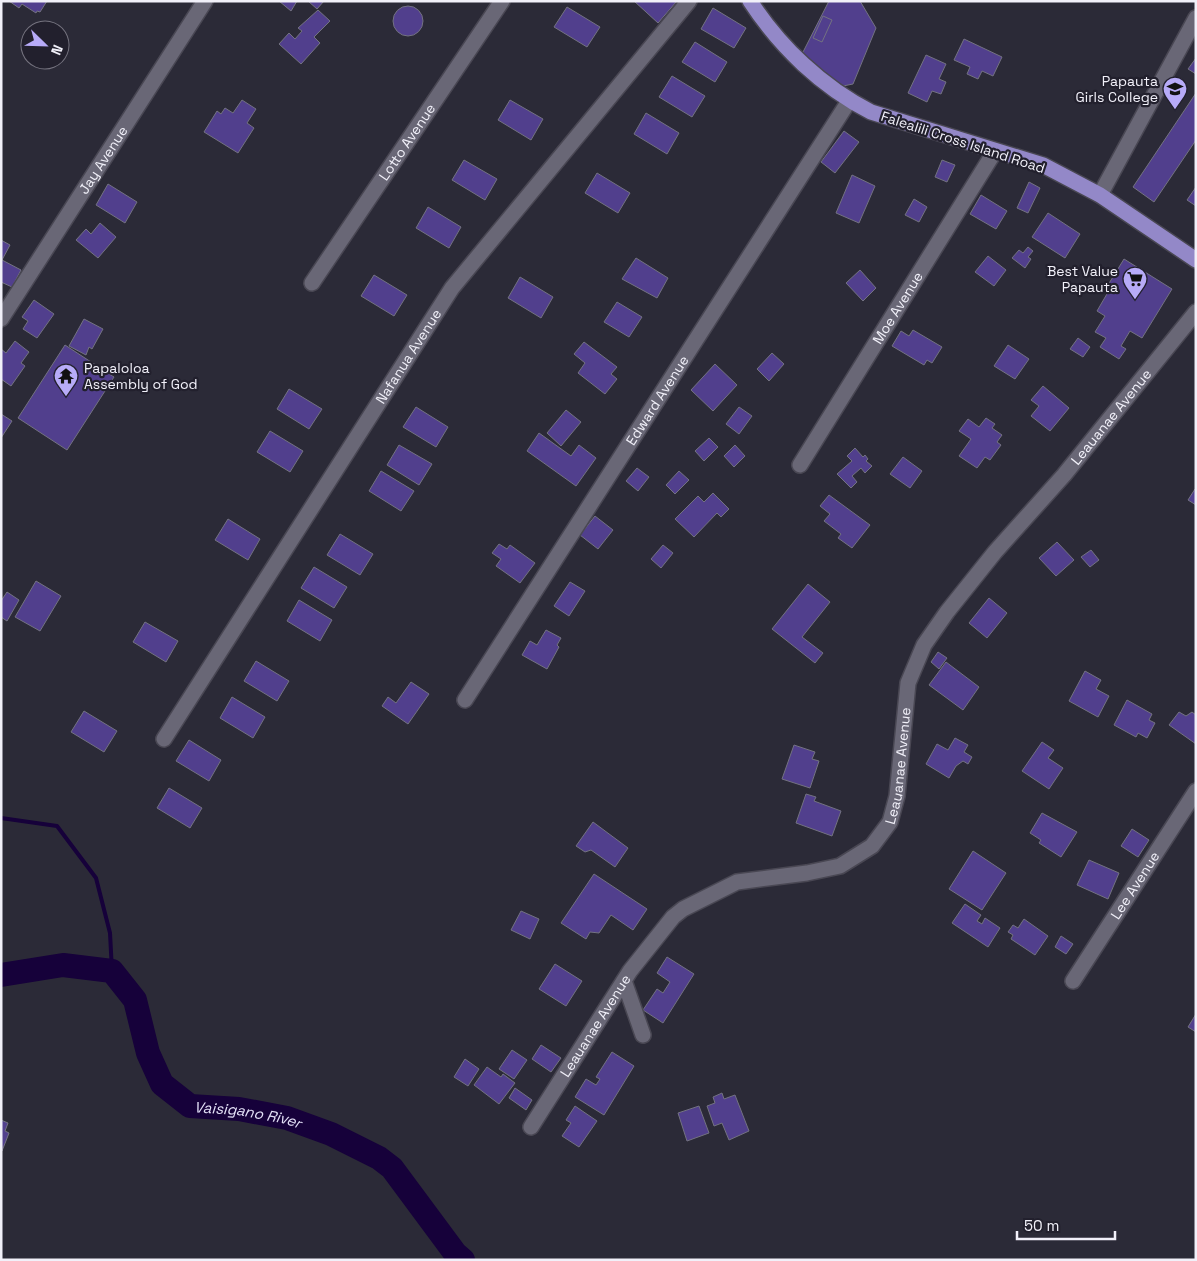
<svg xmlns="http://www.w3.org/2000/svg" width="1197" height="1261" viewBox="0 0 1197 1261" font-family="'Space Grotesk',sans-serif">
	<rect width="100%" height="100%" fill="#2b2a37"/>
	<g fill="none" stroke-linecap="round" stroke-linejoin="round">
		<path stroke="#16013a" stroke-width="4" d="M 1,818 L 57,826 L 96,878 L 110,933 L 112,971"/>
		<path stroke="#16013a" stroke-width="24" id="s1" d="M 1,975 L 63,965 L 112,971 L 135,1000 L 148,1053 L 162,1084 L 190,1106 L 239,1109 L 287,1118 L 331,1134 L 379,1158 L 392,1168 L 455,1253 L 463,1260"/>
	</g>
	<path fill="#513f8d" stroke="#737281" d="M 9,1 L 47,1 L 40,12 L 37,11 L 36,13 L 22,4 L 19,8 Z
		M 279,1 L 297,1 L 291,11 Z
		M 308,1 L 324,1 L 317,9 Z
		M 634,1 L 677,1 L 658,23 Z
		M 829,1 L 860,1 L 876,28 L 853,84 L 843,86 L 801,56 Z
		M393 21a15 15 0 1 1 30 0a15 15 0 1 1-30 0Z
		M 567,7 L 600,27 L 587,47 L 554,27 Z
		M 713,8 L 746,28 L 734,48 L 701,29 Z
		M 318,10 L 330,21 L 314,37 L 320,43 L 301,64 L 279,44 L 289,33 L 295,39 L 302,31 L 298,28 Z
		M 823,16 L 832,20 L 822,42 L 813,38 Z
		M 964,39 L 1002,57 L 993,76 L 982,71 L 978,79 L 967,74 L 970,67 L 954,60 Z
		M 695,42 L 727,62 L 715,82 L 682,62 Z
		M 926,55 L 946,64 L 939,79 L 946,82 L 941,94 L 932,91 L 927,102 L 908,93 Z
		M 1196,58 L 1196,74 L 1188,69 Z
		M 672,76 L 705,96 L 692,117 L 659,97 Z
		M 1196,93 L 1196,140 L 1154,202 L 1133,187 Z
		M 242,100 L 256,109 L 247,123 L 254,128 L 238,153 L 204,132 L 217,111 L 221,114 L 225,108 L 233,113 Z
		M 510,100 L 543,119 L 531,140 L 498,120 Z
		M 646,113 L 679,133 L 667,154 L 634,134 Z
		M 844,131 L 859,142 L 835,173 L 821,162 Z
		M 464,160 L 497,179 L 485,200 L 452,180 Z
		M 942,160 L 955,165 L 947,182 L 935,177 Z
		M 597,173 L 630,193 L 618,213 L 585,193 Z
		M 852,175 L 875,186 L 859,223 L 836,213 Z
		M 1029,182 L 1040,188 L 1028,213 L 1017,208 Z
		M 108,184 L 137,202 L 125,223 L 96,205 Z
		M 1196,187 L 1196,206 L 1187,200 Z
		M 981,195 L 1007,211 L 996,229 L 970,214 Z
		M 914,199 L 927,207 L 919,222 L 905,215 Z
		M 428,207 L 461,227 L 449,248 L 416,228 Z
		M 1048,213 L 1080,234 L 1065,258 L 1032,237 Z
		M 100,223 L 116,237 L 98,258 L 76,240 L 86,229 L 91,234 Z
		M 1,240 L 10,245 L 2,260 L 21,270 L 12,287 L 1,282 Z
		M 1028,247 L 1033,251 L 1028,257 L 1031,259 L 1025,268 L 1012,258 L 1019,250 L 1023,253 Z
		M 988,256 L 1006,270 L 994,286 L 975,272 Z
		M 636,258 L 668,278 L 657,298 L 622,279 Z
		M 1124,259 L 1172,289 L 1142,338 L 1130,331 L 1121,346 L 1126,349 L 1119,359 L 1100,347 L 1106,338 L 1095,332 L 1105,316 L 1097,311 L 1111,287 L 1108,285 Z
		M 860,270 L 876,288 L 863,301 L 846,283 Z
		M 374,275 L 407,295 L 394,316 L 361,296 Z
		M 520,277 L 553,297 L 541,318 L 508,298 Z
		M 34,300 L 54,314 L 37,338 L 23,329 L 28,321 L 22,317 Z
		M 617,302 L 642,317 L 629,337 L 604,322 Z
		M 84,319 L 103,329 L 92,349 L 89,347 L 86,355 L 69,346 Z
		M 913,330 L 942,347 L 932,363 L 927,360 L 924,365 L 892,346 L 901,331 L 909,336 Z
		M 1078,338 L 1090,347 L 1083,357 L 1070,349 Z
		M 15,341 L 29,352 L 21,363 L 25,366 L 11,386 L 1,379 L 1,349 L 6,353 Z
		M 584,342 L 617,367 L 611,374 L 617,379 L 605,394 L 578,373 L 585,363 L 574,354 Z
		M 65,345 L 114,377 L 67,450 L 18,418 Z
		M 1008,345 L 1029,359 L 1015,379 L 994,366 Z
		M 772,353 L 784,364 L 769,381 L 757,369 Z
		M 715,364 L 737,385 L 713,411 L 691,390 Z
		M 1043,386 L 1069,408 L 1050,431 L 1031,416 L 1039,406 L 1031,400 Z
		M 289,389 L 322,409 L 309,429 L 277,409 Z
		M 416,407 L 448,427 L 436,447 L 403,427 Z
		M 739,407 L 752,416 L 739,434 L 726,424 Z
		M 566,410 L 581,422 L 561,446 L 547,433 Z
		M 1,414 L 12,421 L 1,438 Z
		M 986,418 L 995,424 L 992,428 L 1002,435 L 997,442 L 1001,445 L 990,460 L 985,457 L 977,468 L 959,456 L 971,439 L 959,431 L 968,419 L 979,427 Z
		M 270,431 L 303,451 L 290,472 L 257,452 Z
		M 539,433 L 571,456 L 579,445 L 596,458 L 576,486 L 527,451 Z
		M 709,438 L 718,447 L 704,461 L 695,451 Z
		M 399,445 L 432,464 L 419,485 L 387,465 Z
		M 735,445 L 745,456 L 734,467 L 724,456 Z
		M 855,448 L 863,457 L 865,455 L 868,459 L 866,461 L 872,466 L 865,473 L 861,468 L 852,476 L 857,482 L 851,488 L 837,474 L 852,461 L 847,456 Z
		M 903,457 L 922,471 L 910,488 L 890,474 Z
		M 637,468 L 649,477 L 638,491 L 626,481 Z
		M 381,471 L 414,491 L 401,511 L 369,491 Z
		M 679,471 L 689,480 L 675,494 L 666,485 Z
		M 1195,489 L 1196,489 L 1196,505 L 1188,500 Z
		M 713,493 L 729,509 L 721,517 L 717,513 L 694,537 L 675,519 L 698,496 L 704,502 Z
		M 829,495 L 870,525 L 852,548 L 838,538 L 841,534 L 824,521 L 830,514 L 820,506 Z
		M 595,516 L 613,530 L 598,549 L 580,535 Z
		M 228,519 L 260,539 L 248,560 L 215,540 Z
		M 340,534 L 373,554 L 360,575 L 327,555 Z
		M 1057,542 L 1074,560 L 1056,576 L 1039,558 Z
		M 499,544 L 507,549 L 510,545 L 535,563 L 520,583 L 496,566 L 501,559 L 492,553 Z
		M 663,545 L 673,553 L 661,568 L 651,559 Z
		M 1091,550 L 1099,560 L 1090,567 L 1081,557 Z
		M 314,567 L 347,587 L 334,608 L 301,588 Z
		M 36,581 L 61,596 L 40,631 L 15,617 Z
		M 570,582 L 585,591 L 569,616 L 554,606 Z
		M 808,584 L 830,602 L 802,637 L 823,653 L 815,663 L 772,629 Z
		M 7,592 L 19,600 L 7,621 L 1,617 L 1,601 Z
		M 989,598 L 1007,613 L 987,638 L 969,623 Z
		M 299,600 L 332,620 L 320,641 L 287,621 Z
		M 145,622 L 178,641 L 166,662 L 133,642 Z
		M 546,630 L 561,638 L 557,645 L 559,647 L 547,669 L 522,655 L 530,641 L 537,645 Z
		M 938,652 L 947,658 L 939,669 L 931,662 Z
		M 256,661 L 289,681 L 277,701 L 244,681 Z
		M 946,662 L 979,687 L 963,710 L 929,685 Z
		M 1085,671 L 1101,680 L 1096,689 L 1109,696 L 1098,717 L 1069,701 Z
		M 411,682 L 429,694 L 408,724 L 382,706 L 388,697 L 396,703 Z
		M 232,697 L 265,717 L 253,738 L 220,718 Z
		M 1127,700 L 1152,714 L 1149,720 L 1155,723 L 1147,738 L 1138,733 L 1136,737 L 1114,725 Z
		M 84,711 L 117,731 L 104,752 L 71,732 Z
		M 1179,712 L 1186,716 L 1192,712 L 1196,715 L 1196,744 L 1169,725 Z
		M 955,738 L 968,745 L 964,752 L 972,757 L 968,764 L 963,761 L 956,766 L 949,778 L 926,764 L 937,744 L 948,750 Z
		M 189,740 L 221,760 L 209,781 L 176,761 Z
		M 1042,742 L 1054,750 L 1048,758 L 1063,768 L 1049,789 L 1022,771 Z
		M 794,745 L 815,752 L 812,759 L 819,761 L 810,788 L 782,779 Z
		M 169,788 L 202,808 L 190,828 L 157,808 Z
		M 806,794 L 816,797 L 814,801 L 841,811 L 832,836 L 796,823 Z
		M 1042,813 L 1077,832 L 1061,857 L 1039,843 L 1041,840 L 1030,833 Z
		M 593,822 L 628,848 L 615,867 L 591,850 L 585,852 L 576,846 Z
		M 1132,829 L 1149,840 L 1138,857 L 1121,846 Z
		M 973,851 L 1006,873 L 982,910 L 949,889 Z
		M 1089,860 L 1119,873 L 1108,899 L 1077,885 Z
		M 594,874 L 647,909 L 633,930 L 611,915 L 599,933 L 590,932 L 586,939 L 561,923 Z
		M 965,904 L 981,915 L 977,921 L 982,924 L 985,918 L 1000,928 L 988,947 L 952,923 Z
		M 521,911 L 539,919 L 530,939 L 511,930 Z
		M 1024,919 L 1048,936 L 1035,955 L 1011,939 L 1013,935 L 1008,932 L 1013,925 L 1018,928 Z
		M 1061,936 L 1073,944 L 1066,954 L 1055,947 Z
		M 667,957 L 694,974 L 663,1023 L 643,1010 L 657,989 L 663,993 L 670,982 L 657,973 Z
		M 555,964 L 582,981 L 566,1006 L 539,989 Z
		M 1196,1014 L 1196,1032 L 1188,1027 Z
		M 541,1045 L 561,1058 L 551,1072 L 532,1059 Z
		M 512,1050 L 527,1060 L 514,1079 L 499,1069 Z
		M 612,1052 L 634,1066 L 604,1115 L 575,1097 L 586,1079 L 596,1085 L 600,1079 L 596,1077 Z
		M 465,1059 L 479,1069 L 468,1086 L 454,1077 Z
		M 487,1067 L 501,1077 L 503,1074 L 515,1083 L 499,1104 L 474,1085 Z
		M 515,1088 L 532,1100 L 526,1110 L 509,1098 Z
		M 722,1093 L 724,1099 L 735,1095 L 749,1131 L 729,1140 L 722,1123 L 714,1126 L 707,1106 L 715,1103 L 713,1097 Z
		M 575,1106 L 597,1121 L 579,1147 L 562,1136 L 571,1123 L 566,1120 Z
		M 699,1106 L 709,1133 L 687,1141 L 678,1113 Z
		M 1,1120 L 8,1123 L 5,1131 L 9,1133 L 2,1151 Z"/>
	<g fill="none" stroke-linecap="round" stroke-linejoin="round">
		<defs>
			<g id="minor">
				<path d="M 1100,195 L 1196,18"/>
				<path id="s2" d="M 312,283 L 502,1"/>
				<path id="s3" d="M 1,319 L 205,1"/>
				<path id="s4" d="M 800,465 L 995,151"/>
				<path id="s5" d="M 465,700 L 849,101"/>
				<path id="s6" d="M 164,739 L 452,288 L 689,1"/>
				<path d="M 624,981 L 643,1035"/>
				<path id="s7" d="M 1073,981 L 1196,791"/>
				<path id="s8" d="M 531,1127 L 630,971 L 673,917 L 683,909 L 737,882 L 807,873 L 840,866 L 872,846 L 890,822 L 897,796 L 908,683 L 924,645 L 947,612 L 995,552 L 1064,475 L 1196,312"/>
			</g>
			<path id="major" d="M 750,1 C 780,47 822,87 871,112 L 1043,165 L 1100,195 L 1196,260"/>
		</defs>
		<use href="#minor" stroke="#494753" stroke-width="18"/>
		<use href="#major" stroke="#494753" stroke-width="18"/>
		<use href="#minor" stroke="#696776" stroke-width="15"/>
		<use href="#major" stroke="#9388c8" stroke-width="15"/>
	</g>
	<defs>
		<symbol id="school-pin" viewBox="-11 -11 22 30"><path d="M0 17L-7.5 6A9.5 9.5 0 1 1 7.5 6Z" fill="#b7abf8" stroke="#22202d"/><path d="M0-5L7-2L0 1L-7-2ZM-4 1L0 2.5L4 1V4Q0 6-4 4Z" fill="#111"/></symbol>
		<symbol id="supermarket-pin" viewBox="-11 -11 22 30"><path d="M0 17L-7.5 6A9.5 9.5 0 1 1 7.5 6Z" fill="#b7abf8" stroke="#22202d"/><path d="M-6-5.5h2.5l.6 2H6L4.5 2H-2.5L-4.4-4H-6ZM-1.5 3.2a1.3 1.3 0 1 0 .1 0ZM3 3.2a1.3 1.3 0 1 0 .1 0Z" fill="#111"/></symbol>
		<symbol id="temple-pin" viewBox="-11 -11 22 30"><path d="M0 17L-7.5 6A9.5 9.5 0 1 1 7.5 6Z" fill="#b7abf8" stroke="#22202d"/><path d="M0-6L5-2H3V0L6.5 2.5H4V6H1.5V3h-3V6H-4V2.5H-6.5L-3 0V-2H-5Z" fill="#111"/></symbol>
	</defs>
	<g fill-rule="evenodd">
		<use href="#school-pin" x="1161" y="75" width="28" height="38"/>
		<use href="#supermarket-pin" x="1121" y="265" width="28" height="38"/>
		<use href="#temple-pin" x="52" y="362" width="28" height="38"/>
	</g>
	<g text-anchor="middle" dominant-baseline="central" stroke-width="4.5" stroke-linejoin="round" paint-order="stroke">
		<g font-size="14" fill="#f1f0f9" stroke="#22202d" text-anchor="end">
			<text x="1158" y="81">Papauta<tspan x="1158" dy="16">Girls College</tspan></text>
			<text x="1118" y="271">Best Value<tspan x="1118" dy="16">Papauta</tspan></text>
			<text x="84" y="368" text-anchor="start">Papaloloa<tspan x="84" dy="16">Assembly of God</tspan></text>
		</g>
		<g font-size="14" fill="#f1f0f9" stroke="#22202d">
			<text stroke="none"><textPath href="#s2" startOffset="170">Lotto Avenue</textPath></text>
			<text transform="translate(963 142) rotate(18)">Falealili Cross Island Road</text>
			<text stroke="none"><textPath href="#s3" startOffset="189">Jay Avenue</textPath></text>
			<text stroke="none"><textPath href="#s4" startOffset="185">Moe Avenue</textPath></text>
			<text stroke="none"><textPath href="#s6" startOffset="454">Nafanua Avenue</textPath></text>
			<text stroke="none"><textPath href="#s5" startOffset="356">Edward Avenue</textPath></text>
			<text stroke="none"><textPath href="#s8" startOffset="976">Leauanae Avenue</textPath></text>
			<text stroke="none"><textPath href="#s8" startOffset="556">Leauanae Avenue</textPath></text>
			<text stroke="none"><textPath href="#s7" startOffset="114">Lee Avenue</textPath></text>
			<text stroke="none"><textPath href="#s8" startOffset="120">Leauanae Avenue</textPath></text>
		</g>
		<g font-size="15" font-style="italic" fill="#e3e0f7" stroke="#22202d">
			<text stroke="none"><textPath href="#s1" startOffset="332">Vaisigano River</textPath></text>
		</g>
	</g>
	<rect width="1197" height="1261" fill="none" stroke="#f1f0f9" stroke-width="5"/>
	<g transform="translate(45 45) rotate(113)"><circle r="24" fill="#22202d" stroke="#75737f"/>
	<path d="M0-4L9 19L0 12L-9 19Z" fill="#b7abf8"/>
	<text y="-8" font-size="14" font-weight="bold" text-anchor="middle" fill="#f1f0f9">N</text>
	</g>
	<path d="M1017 1231v8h98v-8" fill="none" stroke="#f1f0f9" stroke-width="2.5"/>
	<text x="1024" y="1231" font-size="15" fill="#f1f0f9" stroke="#22202d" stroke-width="4" paint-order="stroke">50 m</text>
</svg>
